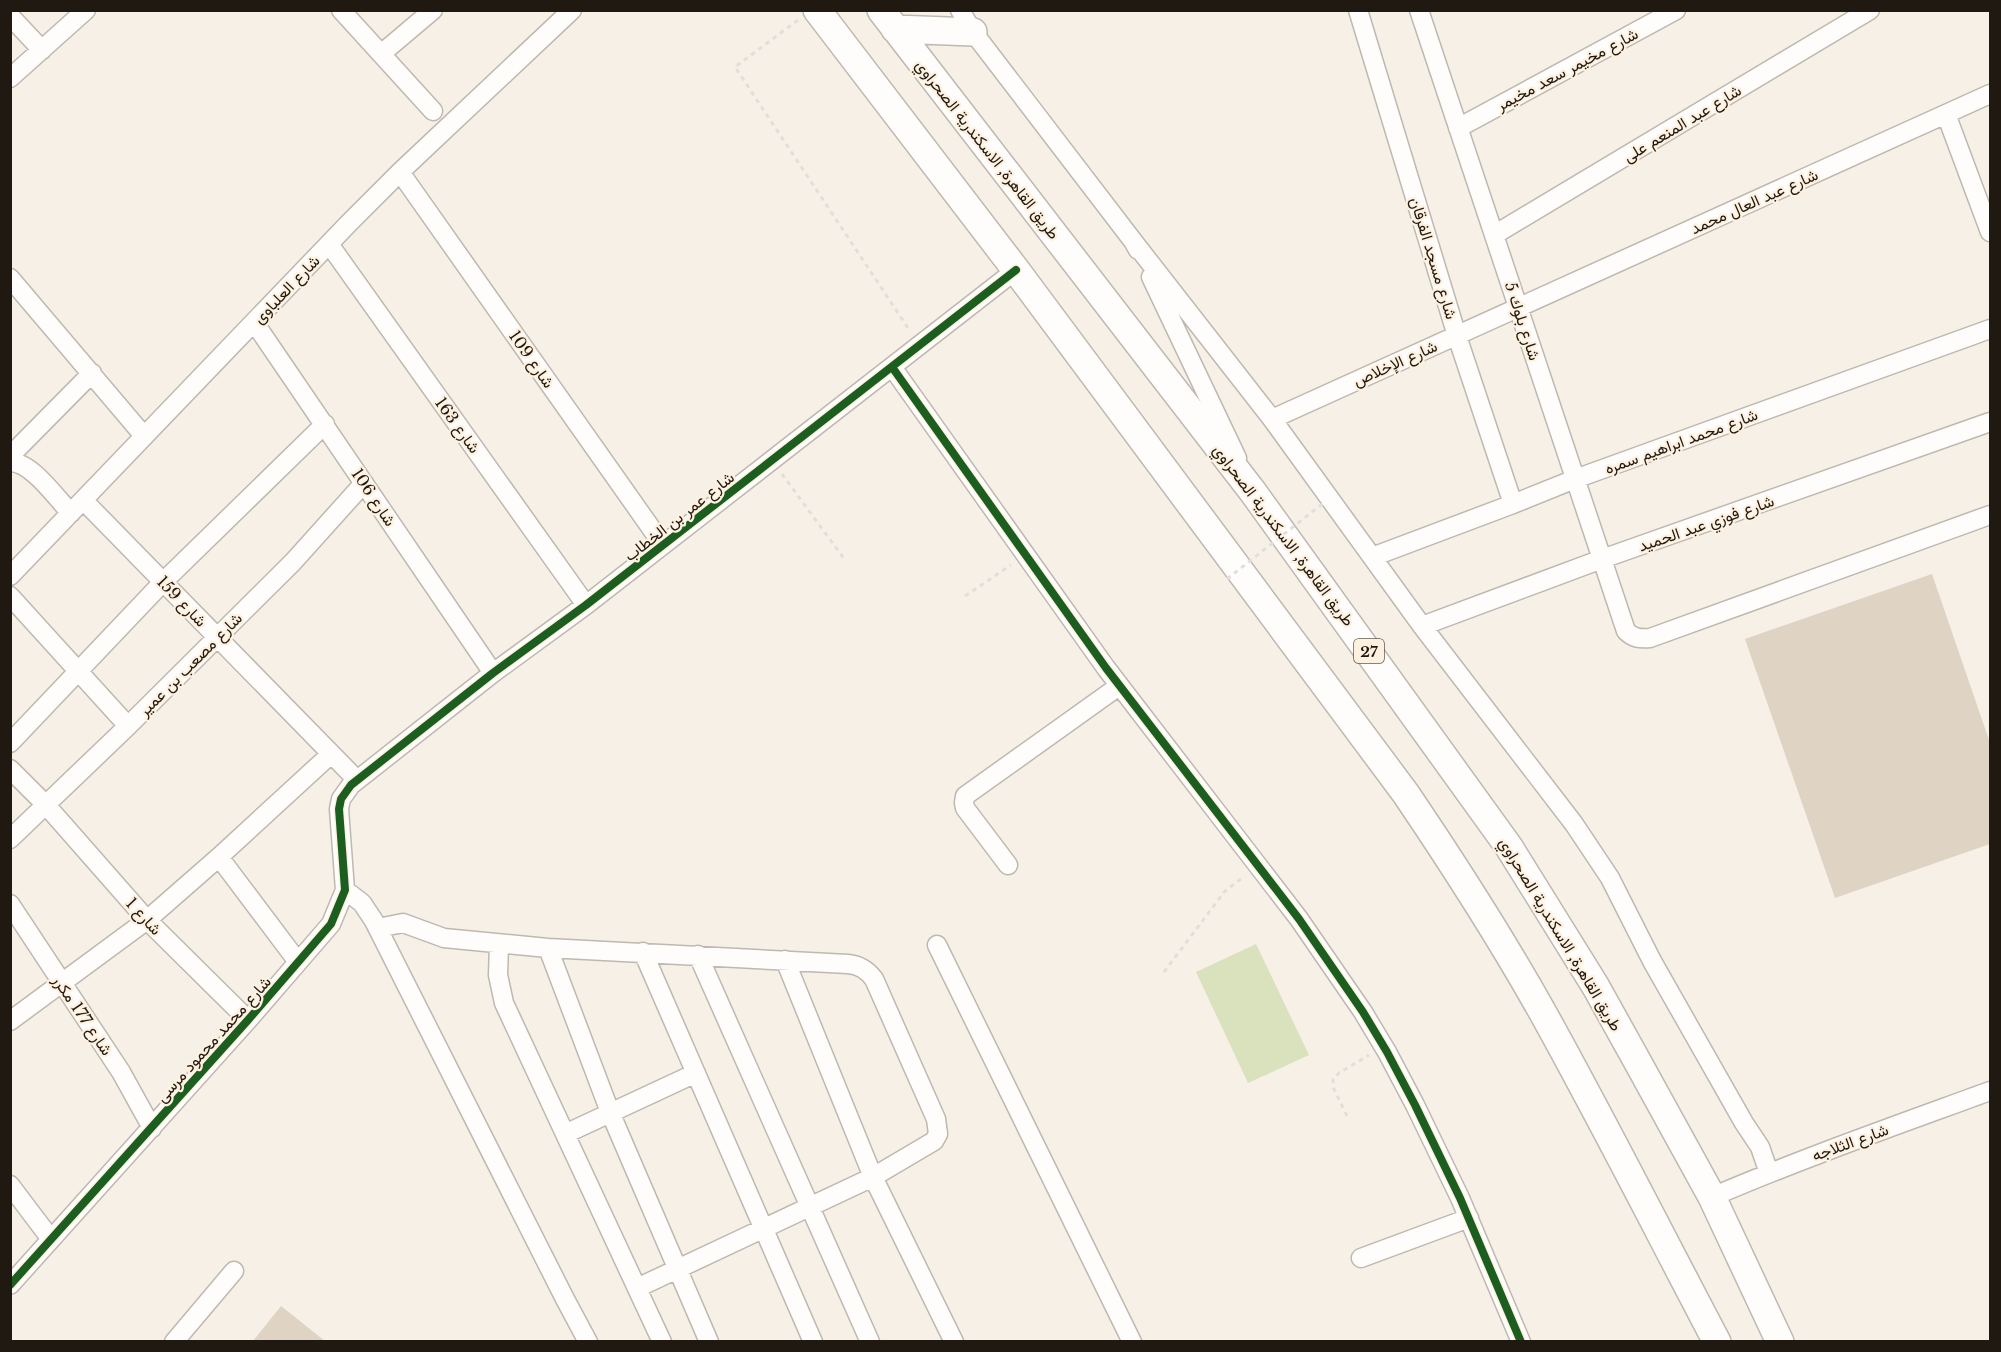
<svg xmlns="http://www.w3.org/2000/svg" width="2001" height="1352" viewBox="0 0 2001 1352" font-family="'Libre Baskerville',Vazirmatn,serif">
	<rect width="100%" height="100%" fill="#f7f0e7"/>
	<path fill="#dae1bd" d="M 1256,944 L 1309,1055 L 1248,1083 L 1196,972 Z"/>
	<path fill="#dfd3c4" d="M 1932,574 L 1990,743 L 1990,844 L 1835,898 L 1745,639 Z
		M 281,1306 L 325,1341 L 253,1341 Z"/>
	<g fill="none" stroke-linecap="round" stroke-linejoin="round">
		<defs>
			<path id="minor" d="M 341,10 L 433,111
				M 960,10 L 973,32 L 1133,241 L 1138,250
				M 1358,10 L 1457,336 L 1513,504
				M 1419,10 L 1626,631 C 1633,638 1639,639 1650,638 L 1990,515
				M 10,16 L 42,50
				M 381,54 L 433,10
				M 10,78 L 86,10
				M 1946,114 L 1990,232
				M 1458,128 L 1676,10
				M 400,172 L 663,545
				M 1494,235 L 1870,10
				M 1133,241 L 1272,419 L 1422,626 L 1574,824 L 1610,878 L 1652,961 L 1744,1123 L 1760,1147 L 1769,1173
				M 329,244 L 586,605
				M 1151,277 L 1237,458
				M 10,278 L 144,436
				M 254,322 L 493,673
				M 892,367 L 1106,668 L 1299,919 L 1363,1012 L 1387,1052 L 1415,1105 L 1460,1198 L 1521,1342
				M 1272,419 L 1990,94
				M 10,456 L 92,373
				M 10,462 C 32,462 56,498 71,513
				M 83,500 L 357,780
				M 1372,557 L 1513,504 L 1575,479 L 1990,329
				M 10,576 L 349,223 L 400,172 L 572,10
				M 10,596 L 128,726
				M 1422,626 L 1602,559 L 1990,422
				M 10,743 L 163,582 L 325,424
				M 10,769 L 46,805 L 147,920 L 248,1020
				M 10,839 L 128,726 L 293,562 L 364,483
				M 219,857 L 298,962
				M 1008,865 L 965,808 L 964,803 L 965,796 L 1119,686
				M 345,890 L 362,903 L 374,921 L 565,1299 L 588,1342
				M 10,904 L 121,1072 L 152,1128
				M 378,928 L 403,923 L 444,938 L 548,948 L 848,964 C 860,965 867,970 874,979 L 936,1119 L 938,1134 L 934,1141 L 873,1177 L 637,1288
				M 499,944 L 498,975 L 504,1003 L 662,1342
				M 937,945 L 1132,1342
				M 548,948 L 610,1112 L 709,1342
				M 643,952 L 813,1342
				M 698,955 L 870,1342
				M 785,960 L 873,1177 L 954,1342
				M 10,1021 L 147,920 L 219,857 L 331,754
				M 565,1134 L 696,1073
				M 10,1185 L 50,1238
				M 1712,1197 C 1803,1158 1897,1125 1990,1091
				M 1361,1258 L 1469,1218
				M 10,1285 L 248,1020 L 331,924 L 345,890 L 339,809 L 341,799 L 351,785 L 493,673 L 586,605 L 1016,270
				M 174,1342 L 234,1271"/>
			<path id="highway" d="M 817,10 L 1016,270 L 1406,794 C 1454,865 1501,938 1543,1013 C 1603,1121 1659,1232 1717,1342
				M 881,10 L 1253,492 L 1509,847 L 1596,987 L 1636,1059 L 1712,1197 L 1780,1342
				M 895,29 L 973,32"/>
		</defs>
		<use href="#minor" stroke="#beb8b0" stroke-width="21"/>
		<use href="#highway" stroke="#beb8b0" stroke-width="30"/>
		<path stroke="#e1dedb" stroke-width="3" stroke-dasharray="4.5 4.5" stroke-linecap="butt" d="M 798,20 L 735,67 L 910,331
			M 782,474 L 845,560
			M 965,596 L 1011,565
			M 1164,972 L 1225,891 L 1245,876
			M 1347,1116 L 1333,1087 L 1333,1079 L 1339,1073 L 1369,1055"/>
		<use href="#minor" stroke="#fefdfb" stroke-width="18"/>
		<use href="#highway" stroke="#fefdfb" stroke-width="27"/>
		<path stroke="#e1dedb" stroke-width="3" stroke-dasharray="4.5 4.5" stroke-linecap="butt" d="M 1227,579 L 1326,501"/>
		<defs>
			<path id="cycleway" d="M 892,367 L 1106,668 L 1299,919 L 1363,1012 L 1387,1052 L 1415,1105 L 1460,1198 L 1521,1342
				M 10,1285 L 248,1020 L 331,924 L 345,890 L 339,809 L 341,799 L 351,785 L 493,673 L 586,605 L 1016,270"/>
		</defs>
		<use href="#cycleway" stroke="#fef1e0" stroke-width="11"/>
		<use href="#cycleway" stroke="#1b5e20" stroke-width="8"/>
	</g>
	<g text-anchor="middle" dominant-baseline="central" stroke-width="4.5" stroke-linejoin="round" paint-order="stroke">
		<rect fill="#fef1e0" stroke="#625a50" stroke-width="1.5" x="1354" y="639" width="30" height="24" rx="4.5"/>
		<g font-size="15" font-weight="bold" fill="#1f1912">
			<text x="1369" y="651">27</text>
		</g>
		<g font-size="16" fill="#1f1912" stroke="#fef1e0">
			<text transform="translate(1567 69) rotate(-28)">شارع مخيمر سعد مخيمر</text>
			<text transform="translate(1682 123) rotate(-31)">شارع عبد المنعم على</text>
			<text transform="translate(988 149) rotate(52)">طريق القاهرة, الاسكندرية الصحراوي</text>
			<text transform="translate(1754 201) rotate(-24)">شارع عبد العال محمد</text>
			<text transform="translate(1434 258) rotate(73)">شارع مسجد الفرقان</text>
			<text transform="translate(286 289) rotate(-46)">شارع العلباوى</text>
			<text transform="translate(1523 321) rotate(72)">شارع بلوك 5</text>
			<text transform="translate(532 359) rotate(55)">شارع 109</text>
			<text transform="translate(1395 363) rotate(-24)">شارع الإخلاص</text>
			<text transform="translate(458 425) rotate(54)">شارع 163</text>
			<text transform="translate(1681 441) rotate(-20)">شارع محمد ابراهيم سمره</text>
			<text transform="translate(374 497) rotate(56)">شارع 106</text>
			<text transform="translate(679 516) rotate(-38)">شارع عمر بن الخطاب</text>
			<text transform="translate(1706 523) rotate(-19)">شارع فوزي عبد الحميد</text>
			<text transform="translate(1284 535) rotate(53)">طريق القاهرة, الاسكندرية الصحراوي</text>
			<text transform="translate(182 601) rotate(46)">شارع 159</text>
			<text transform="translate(190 664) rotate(-45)">شارع مصعب بن عمير</text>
			<text transform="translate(144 916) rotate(47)">شارع 1</text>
			<text transform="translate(1561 934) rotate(59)">طريق القاهرة, الاسكندرية الصحراوي</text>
			<text transform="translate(83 1015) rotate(56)">شارع 177 مكرر</text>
			<text transform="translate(213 1039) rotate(-48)">شارع محمد محمود مرسى</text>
			<text transform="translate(1850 1142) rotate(-20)">شارع الثلاجه</text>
		</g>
	</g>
	<rect width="2001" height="1352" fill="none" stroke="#1f1912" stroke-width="24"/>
</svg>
